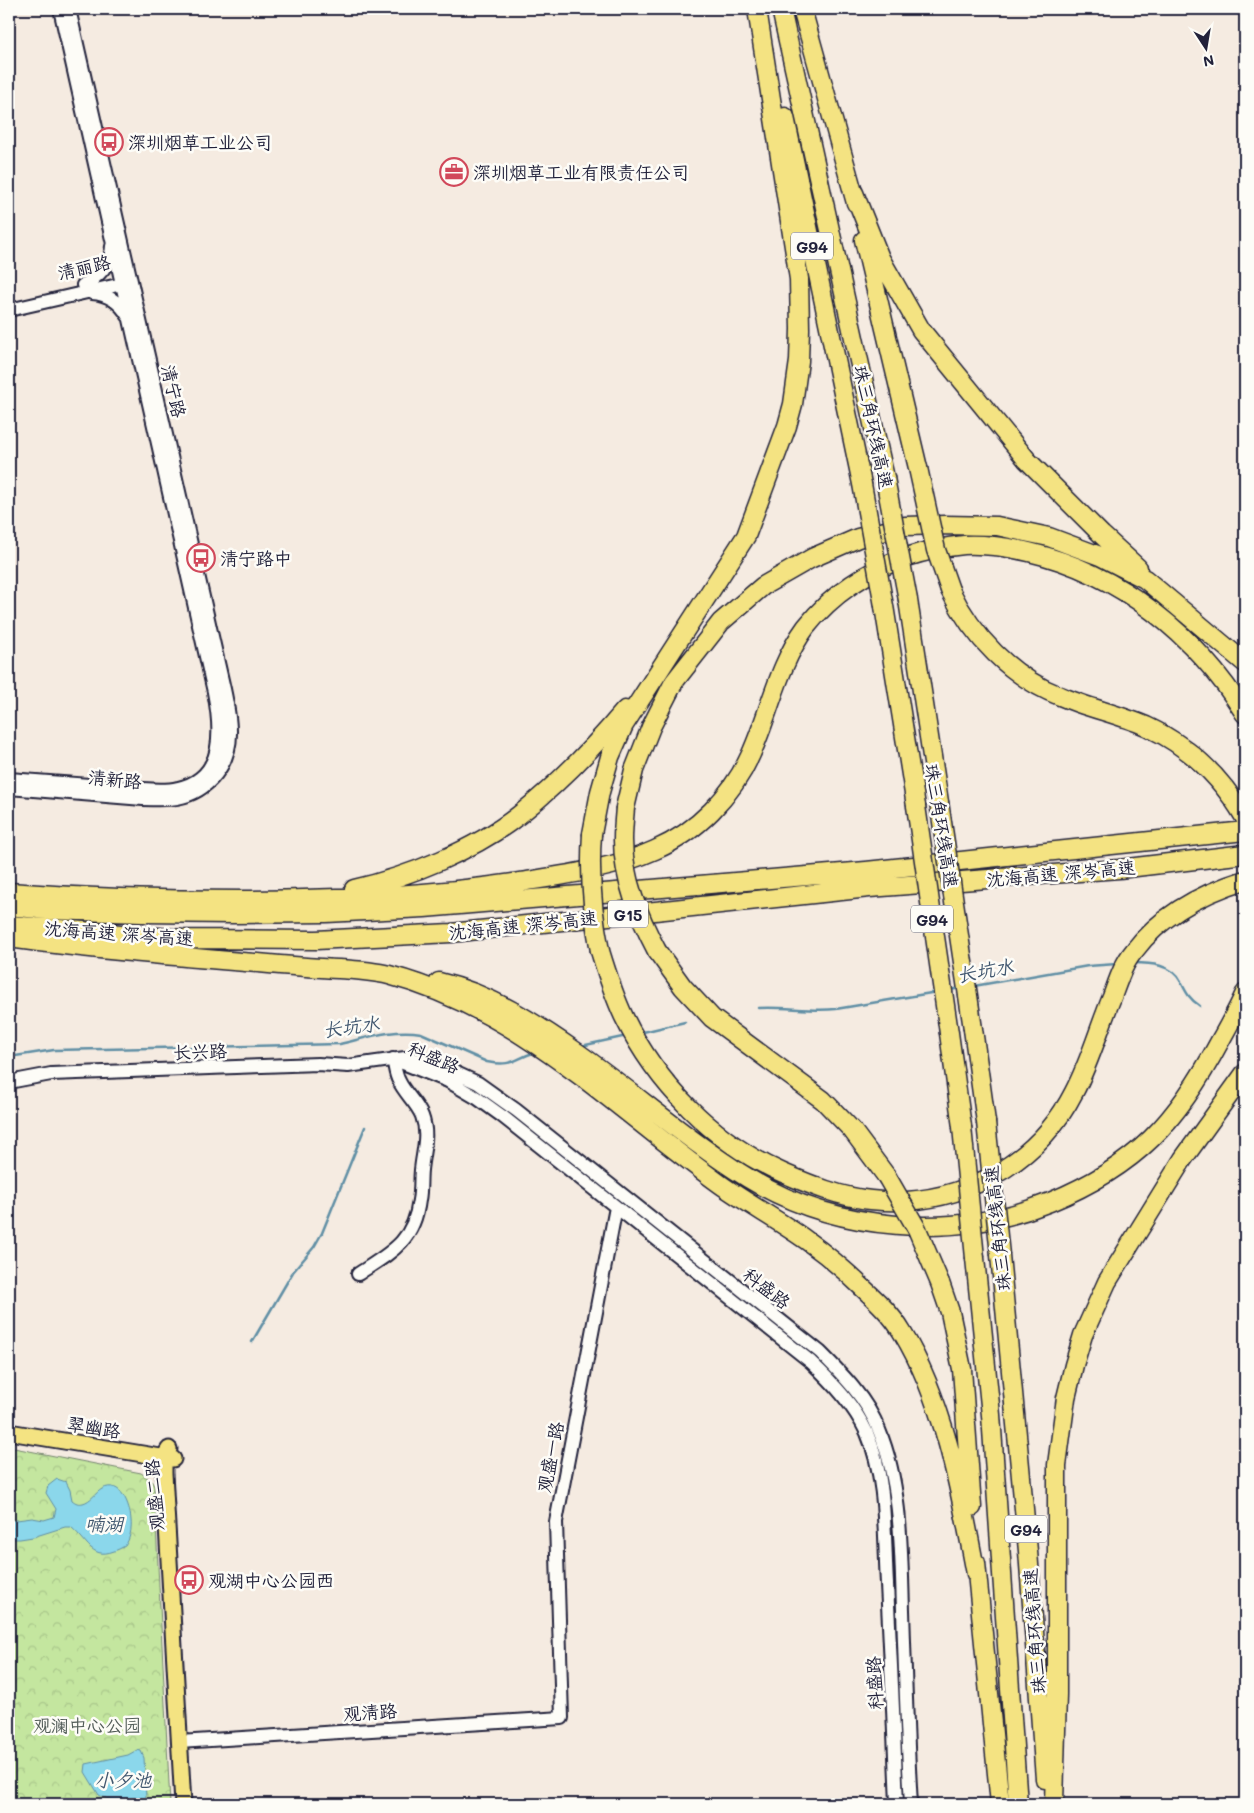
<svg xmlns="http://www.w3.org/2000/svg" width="1254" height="1813" viewBox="0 0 1254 1813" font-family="Mali,'LXGW WenKai TC',sans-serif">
	<defs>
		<pattern id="forest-crowns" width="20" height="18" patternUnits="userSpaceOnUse" patternTransform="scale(1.25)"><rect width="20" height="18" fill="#c4e69f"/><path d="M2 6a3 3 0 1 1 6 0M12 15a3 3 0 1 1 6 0" fill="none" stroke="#a8c58a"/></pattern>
	</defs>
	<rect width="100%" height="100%" fill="#f5ebe1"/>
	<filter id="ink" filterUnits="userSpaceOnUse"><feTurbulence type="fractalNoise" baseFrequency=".02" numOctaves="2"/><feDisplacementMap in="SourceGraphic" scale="10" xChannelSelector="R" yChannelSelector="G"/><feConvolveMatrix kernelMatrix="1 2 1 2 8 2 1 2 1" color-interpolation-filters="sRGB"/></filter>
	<g filter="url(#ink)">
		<path fill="url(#forest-crowns)" stroke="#73846d" d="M 9,1447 L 141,1473 L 151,1480 L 154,1486 L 170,1804 L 9,1804 Z"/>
		<path fill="#8bd7eb" stroke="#618fa5" d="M 57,1479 L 66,1482 L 70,1490 L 72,1500 C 76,1503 78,1504 83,1503 C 91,1501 95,1493 102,1489 C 121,1479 130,1505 131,1520 C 132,1529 130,1539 125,1546 C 92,1564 92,1545 71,1527 L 65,1527 L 33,1537 L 20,1539 L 9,1539 L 9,1521 L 32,1518 L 44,1520 L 54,1517 L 56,1509 L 46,1493 L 48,1486 Z
			M 137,1750 L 141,1751 L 144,1758 L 146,1798 C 144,1801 144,1803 140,1804 C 134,1806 105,1799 99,1795 L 85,1772 L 86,1764 L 128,1755 Z"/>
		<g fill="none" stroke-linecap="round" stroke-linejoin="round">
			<path stroke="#618fa5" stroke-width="2.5" d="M 1133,963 C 1150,963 1172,964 1181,982 C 1186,992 1189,999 1200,1006
				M 974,986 L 1088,966 L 1117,964
				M 950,990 L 961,988
				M 758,1008 C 784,1006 810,1012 836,1009 L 937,992
				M 639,1033 L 685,1022
				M 581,1046 L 627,1036
				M 9,1057 L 54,1050 L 340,1044 C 366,1038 394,1028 421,1033 L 487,1062 C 513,1067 513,1059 536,1052
				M 252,1342 L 293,1272 L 314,1247 L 322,1233 L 365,1127"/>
			<defs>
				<path id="minor" d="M 83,285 C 99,277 111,264 112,246
					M 92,293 C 107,294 120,302 128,316
					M 9,310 L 122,284 L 129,279
					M 9,779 L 143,789 C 155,790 167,791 178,788 C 226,778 221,728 214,692 L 60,9
					M 9,788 L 143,799 C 155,799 166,800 177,798 C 209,792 231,763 230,731 C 230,717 227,703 224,689 L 69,9
					M 398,1061 L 448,1081 L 477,1098 L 502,1116 L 811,1362 C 833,1383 854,1405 867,1433 C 887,1480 884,1534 887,1584 C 891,1657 894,1731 897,1804
					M 9,1082 L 51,1074 L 290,1065 L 318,1064 L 348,1066 L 405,1058 L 430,1061 L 478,1083 L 516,1110 L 820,1352 C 843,1375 867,1399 879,1430 C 902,1486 901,1551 903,1610 C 905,1675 907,1740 911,1804
					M 358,1274 C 390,1253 414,1242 419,1200 C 421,1190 420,1180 421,1170 C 423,1150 429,1135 422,1116 C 417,1103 405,1094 399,1081 C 395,1074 395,1066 393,1059
					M 179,1742 L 562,1718 L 556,1522 L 616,1207"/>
				<path id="major" d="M 9,1432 L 173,1459
					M 169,1449 L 164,1457 L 164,1473 L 183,1804"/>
				<path id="highway" d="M 781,9 L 885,478
					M 802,9 L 856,203
					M 785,117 L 862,484
					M 854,193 L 880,258 L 921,330 L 1027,460 L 1102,535 L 1138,568
					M 864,240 L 918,468
					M 950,590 C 972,636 1011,677 1060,696 C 1088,708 1118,714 1146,726 C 1189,746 1222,778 1245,818
					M 908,600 L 939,802
					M 884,606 L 916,806
					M 625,808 L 634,770 L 651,727 L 674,682 L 721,622 L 763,586 L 812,558 L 858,538 L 905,526 L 945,525 L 997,526 L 1049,537 L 1100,556 L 1145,579 L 1245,663
					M 592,834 L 600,792 L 610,757 L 624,725 L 746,536 L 787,426 L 793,404 L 799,361 L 800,329 L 799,279 L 757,9
					M 354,889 C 408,877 475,850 519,815 C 558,784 593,748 625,710
					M 9,892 C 87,898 165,900 243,900 C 335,899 428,896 520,882 C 565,875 613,869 655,850 C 697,832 732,796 751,754 C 770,712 778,665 806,627 C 831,595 868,570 907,557 C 925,551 944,547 964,545 C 986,544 1007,547 1029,552 C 1120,573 1197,636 1245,714
					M 9,906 L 48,910 L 142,913 L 233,914 L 326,913 L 424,908 L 866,871 L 1245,831
					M 9,925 L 183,939 L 316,940 L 451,933 L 869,888 L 1119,869 L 1245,854
					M 9,938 C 95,950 182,957 269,964 C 292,966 315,968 338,969 C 355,970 373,971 389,975 C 521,1010 613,1107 720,1184 C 748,1204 778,1220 806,1240 C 827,1255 846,1271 864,1289 C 878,1302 892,1315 902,1332 C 945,1402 961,1495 976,1574
					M 600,951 C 607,974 614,996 624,1017 C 656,1083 714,1143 783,1173 C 811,1185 840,1197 871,1200 C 954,1209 1036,1167 1074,1092 C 1090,1062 1099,1028 1112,997 C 1118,981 1123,964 1134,951 C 1161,915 1203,893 1245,880
					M 657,951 L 683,987 L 712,1018 L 823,1100 L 852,1130 L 887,1177
					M 439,982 C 491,994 535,1023 578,1053 C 635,1093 688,1141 748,1178 C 836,1232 954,1241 1050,1202 C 1137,1166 1177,1122 1220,1041 C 1229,1025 1238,1009 1245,993
					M 973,1029 L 986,1122
					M 949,1033 L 962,1127
					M 1000,1255 L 1028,1551 L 1045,1779
					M 975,1258 L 991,1415 L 1018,1804
					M 940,1283 L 950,1312 L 962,1369 L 972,1507
					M 976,1563 L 1000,1804
					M 1054,1804 L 1057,1694 L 1057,1465 L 1066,1398 L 1074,1365 L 1083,1335 L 1107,1282 L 1183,1159 L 1245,1073"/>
			</defs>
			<use href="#minor" stroke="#22223b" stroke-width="16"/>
			<use href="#major" stroke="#22223b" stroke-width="19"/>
			<use href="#highway" stroke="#22223b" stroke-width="21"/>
			<use href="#minor" stroke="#fdfcf7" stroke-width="12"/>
			<use href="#major" stroke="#f4e382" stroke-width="15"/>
			<use href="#highway" stroke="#f4e382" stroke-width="18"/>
			<defs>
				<path id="highway-bridge" d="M 918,468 L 936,550 L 950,590
					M 885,478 L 908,600
					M 862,484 L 884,606
					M 939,802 L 973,1029
					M 916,806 L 949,1033
					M 625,808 C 624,819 623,829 623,840 C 623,879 639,917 657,951
					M 592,834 C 589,875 592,911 600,951
					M 986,1122 L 1000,1255
					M 962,1127 L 975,1258
					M 887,1177 L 917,1229 L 940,1283"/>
			</defs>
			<use href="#highway-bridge" stroke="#22223b" stroke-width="21" stroke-linecap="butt"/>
			<use href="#highway-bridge" stroke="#f4e382" stroke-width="18"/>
		</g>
	</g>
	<defs>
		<symbol id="bus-ring" viewBox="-11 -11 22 22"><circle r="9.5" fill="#fdfcf7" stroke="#d1495b" stroke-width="1.5"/><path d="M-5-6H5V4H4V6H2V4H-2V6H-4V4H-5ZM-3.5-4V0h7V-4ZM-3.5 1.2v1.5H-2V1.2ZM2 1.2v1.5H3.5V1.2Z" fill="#d1495b"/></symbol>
		<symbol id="office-ring" viewBox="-11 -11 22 22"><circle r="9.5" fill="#fdfcf7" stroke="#d1495b" stroke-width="1.5"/><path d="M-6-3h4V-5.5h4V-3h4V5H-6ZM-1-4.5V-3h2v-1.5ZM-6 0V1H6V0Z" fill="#d1495b"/></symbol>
	</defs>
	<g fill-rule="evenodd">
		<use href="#bus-ring" x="93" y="126" width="32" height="32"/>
		<use href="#office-ring" x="438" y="156" width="32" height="32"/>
		<use href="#bus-ring" x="185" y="542" width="32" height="32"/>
		<use href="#bus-ring" x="173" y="1564" width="32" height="32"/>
	</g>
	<g text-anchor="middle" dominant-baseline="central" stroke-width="5" stroke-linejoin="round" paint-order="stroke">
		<g fill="#fdfcf7" stroke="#646373" stroke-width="1">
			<rect x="791" y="232.5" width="42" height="27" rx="4"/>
			<rect x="608" y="900.5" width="40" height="27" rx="4"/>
			<rect x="911" y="905.5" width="42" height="27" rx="4"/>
			<rect x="1005" y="1515.5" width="42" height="27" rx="4"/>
		</g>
		<g font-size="16" font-weight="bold" fill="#22223b">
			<text x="812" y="246">G94</text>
			<text x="628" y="914">G15</text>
			<text x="932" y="919">G94</text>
			<text x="1026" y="1529">G94</text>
		</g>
		<g font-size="18" fill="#22223b" stroke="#fdfcf7" text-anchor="start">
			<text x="128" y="142">深圳烟草工业公司</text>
			<text x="473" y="172">深圳烟草工业有限责任公司</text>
			<text x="220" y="558">清宁路中</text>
			<text x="208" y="1580">观湖中心公园西</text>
		</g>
		<g font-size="18" fill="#22223b" stroke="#fdfcf7">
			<text transform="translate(84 267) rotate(-13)">清丽路</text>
			<text transform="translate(174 391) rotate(77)">清宁路</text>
			<text transform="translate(874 427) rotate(78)">珠三角环线高速</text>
			<text transform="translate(115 779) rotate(5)">清新路</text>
			<text transform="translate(942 826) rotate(81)">珠三角环线高速</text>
			<text transform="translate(1061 873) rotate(-5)">沈海高速 深岑高速</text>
			<text transform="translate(523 925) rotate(-6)">沈海高速 深岑高速</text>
			<text transform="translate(119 933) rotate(4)">沈海高速 深岑高速</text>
			<text transform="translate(200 1051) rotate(-2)">长兴路</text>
			<text transform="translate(434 1057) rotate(23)">科盛路</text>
			<text transform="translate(997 1228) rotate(-96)">珠三角环线高速</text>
			<text transform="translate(767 1288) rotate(38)">科盛路</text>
			<text transform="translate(94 1427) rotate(9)">翠幽路</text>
			<text transform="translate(550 1457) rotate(-79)">观盛一路</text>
			<text transform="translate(154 1495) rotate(-95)">观盛二路</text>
			<text transform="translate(1034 1631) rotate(-94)">珠三角环线高速</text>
			<text transform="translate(874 1683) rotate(-93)">科盛路</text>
			<text transform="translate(370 1712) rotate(-4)">观清路</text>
		</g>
		<g font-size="18" fill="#535d59" stroke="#fdfcf7">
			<text x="87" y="1725">观澜中心公园</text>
		</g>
		<g font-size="19" font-style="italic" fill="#425870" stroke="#fdfcf7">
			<text transform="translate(985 970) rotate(-10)">长坑水</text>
			<text transform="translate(351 1026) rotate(-7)">长坑水</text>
			<text x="104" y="1523">喃湖</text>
			<text x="123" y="1779">小夕池</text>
		</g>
	</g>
	<rect width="1254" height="1813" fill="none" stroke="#fdfcf7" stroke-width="30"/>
	<rect x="15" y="15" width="1224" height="1783" fill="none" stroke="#22223b" stroke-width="2" filter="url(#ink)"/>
	<g transform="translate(1206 48) rotate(168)" stroke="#fdfcf7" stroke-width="4" paint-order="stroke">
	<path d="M0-4L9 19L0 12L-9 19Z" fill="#22223b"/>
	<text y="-8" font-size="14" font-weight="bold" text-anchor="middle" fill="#22223b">N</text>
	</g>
</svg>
